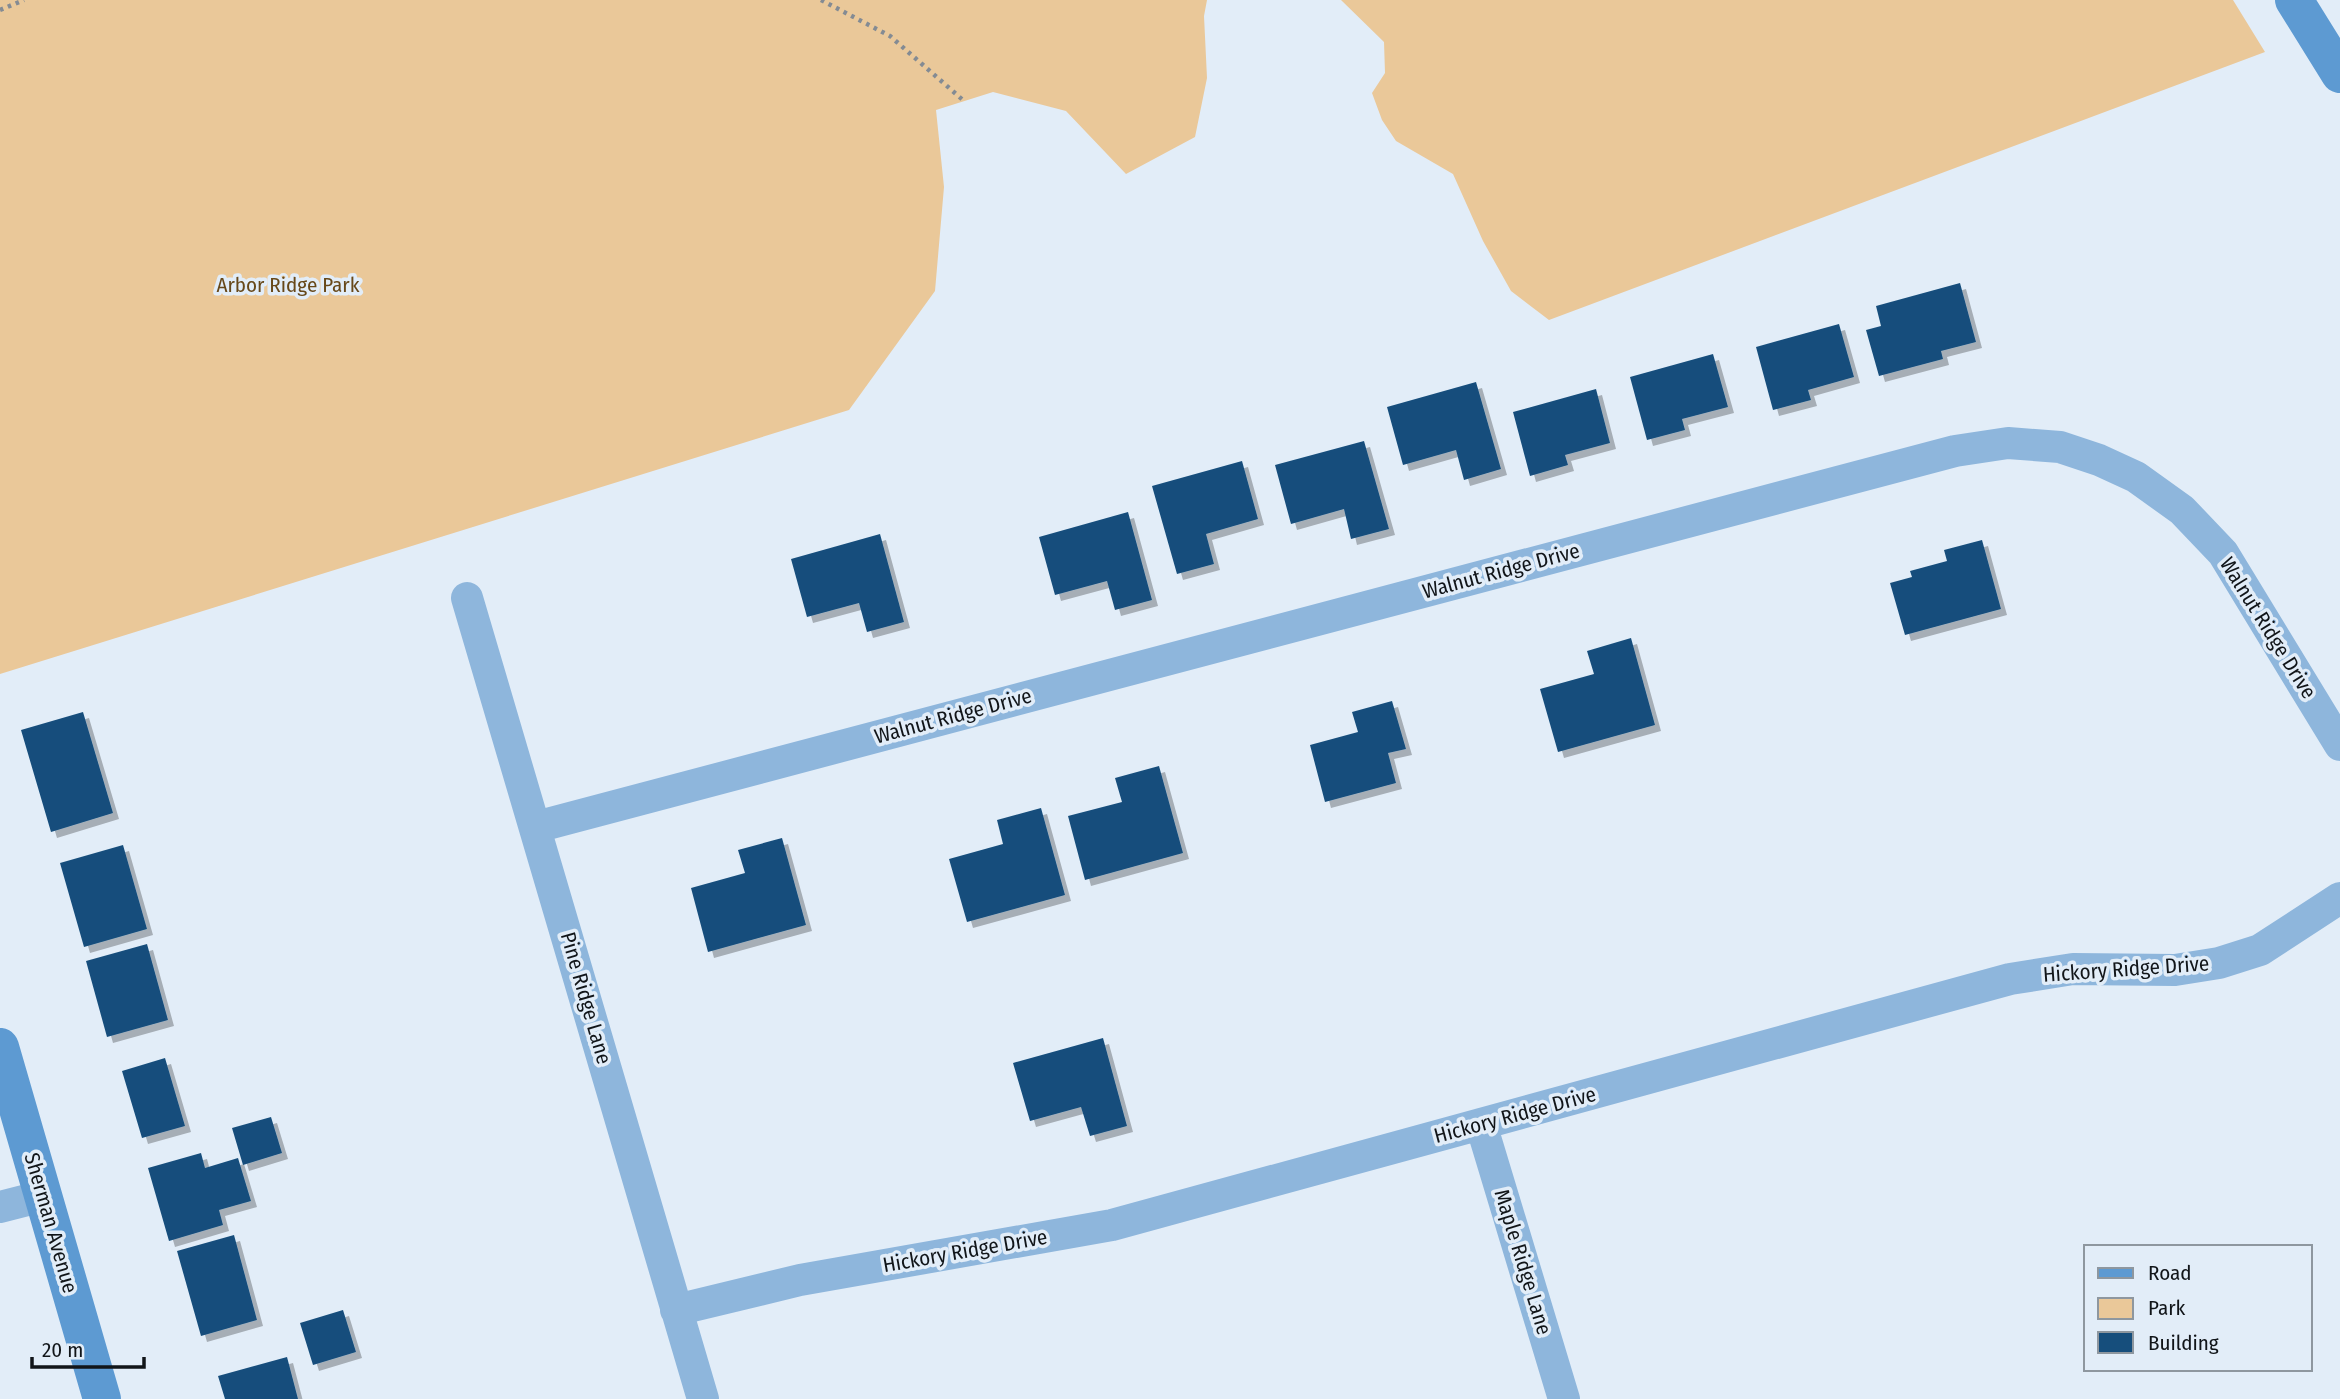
<svg xmlns="http://www.w3.org/2000/svg" width="2340" height="1399" viewBox="0 0 2340 1399" font-family="'Fira Sans Condensed',sans-serif">
	<defs>
		<filter id="shadow"><feDropShadow dx="6" dy="6" stdDeviation="0" flood-color="#0004"/></filter>
	</defs>
	<rect width="100%" height="100%" fill="#e2edf8"/>
	<path fill="#eac899" d="M 0,0 L 1207,0 L 1204,16 L 1207,78 L 1195,137 L 1126,174 L 1066,111 L 993,92 L 936,110 L 944,187 L 935,291 L 849,410 L 0,674 Z
		M 1341,0 L 2233,0 L 2265,52 L 1549,320 L 1511,291 L 1483,241 L 1453,174 L 1396,141 L 1382,120 L 1372,93 L 1385,73 L 1384,42 Z"/>
	<path fill="#164e7c" filter="url(#shadow)" d="M 1960,283 L 1976,342 L 1941,351 L 1943,359 L 1879,376 L 1866,330 L 1881,326 L 1876,306 Z
		M 1839,324 L 1854,377 L 1808,390 L 1811,400 L 1773,410 L 1756,347 Z
		M 1713,354 L 1728,407 L 1682,419 L 1685,430 L 1647,440 L 1630,377 Z
		M 1476,382 L 1501,469 L 1464,480 L 1456,450 L 1403,465 L 1387,407 Z
		M 1596,389 L 1610,443 L 1565,455 L 1568,465 L 1530,476 L 1513,412 Z
		M 1364,441 L 1389,529 L 1351,539 L 1344,509 L 1291,524 L 1275,465 Z
		M 1242,461 L 1258,519 L 1206,534 L 1214,564 L 1177,574 L 1152,486 Z
		M 1128,512 L 1152,600 L 1115,610 L 1107,581 L 1055,595 L 1039,537 Z
		M 880,534 L 904,622 L 867,632 L 859,603 L 807,617 L 791,559 Z
		M 1982,540 L 2001,609 L 1905,635 L 1890,583 L 1912,577 L 1910,571 L 1947,561 L 1944,550 Z
		M 1631,638 L 1655,725 L 1558,752 L 1540,689 L 1594,674 L 1587,651 Z
		M 1392,701 L 1406,749 L 1388,753 L 1396,783 L 1325,802 L 1310,745 L 1358,732 L 1352,712 Z
		M 83,712 L 113,813 L 51,832 L 21,730 Z
		M 1159,766 L 1183,853 L 1085,880 L 1068,816 L 1122,802 L 1115,778 Z
		M 1041,808 L 1065,895 L 967,922 L 949,859 L 1003,844 L 997,820 Z
		M 782,838 L 806,925 L 708,952 L 691,888 L 745,873 L 738,850 Z
		M 123,845 L 147,929 L 84,947 L 60,863 Z
		M 147,944 L 168,1020 L 107,1037 L 86,961 Z
		M 1103,1038 L 1127,1126 L 1090,1136 L 1081,1107 L 1030,1121 L 1013,1063 Z
		M 165,1058 L 185,1126 L 142,1138 L 122,1071 Z
		M 271,1117 L 282,1153 L 243,1165 L 232,1128 Z
		M 201,1153 L 205,1168 L 238,1158 L 251,1201 L 219,1210 L 223,1225 L 169,1241 L 148,1168 Z
		M 234,1235 L 257,1320 L 201,1336 L 177,1251 Z
		M 343,1310 L 356,1352 L 313,1365 L 300,1323 Z
		M 287,1357 L 298,1399 L 225,1399 L 218,1376 Z"/>
	<g fill="none" stroke-linecap="round" stroke-linejoin="round">
		<path stroke="#848b93" stroke-width="4.5" stroke-dasharray="3.5 5" stroke-linecap="butt" d="M 821,0 L 890,36 L 964,101
			M 0,10 L 24,0"/>
		<path stroke="#8eb6dc" stroke-width="32" d="M 467,598 L 703,1399
			M 536,827 L 1955,451 L 2008,443 L 2060,447 L 2099,460 L 2136,477 L 2182,510 L 2223,553 L 2340,745
			M 1481,1124 L 1564,1399
			M 0,1207 L 43,1196
			M 676,1310 L 800,1280 L 1112,1225 L 2010,979 L 2073,969 L 2175,970 L 2219,963 L 2260,950 L 2340,898"/>
		<path stroke="#5d9ad2" stroke-width="38" d="M 2294,0 L 2340,74
			M 0,1047 L 102,1399"/>
	</g>
	<g text-anchor="middle" dominant-baseline="central" stroke-width="7" stroke-linejoin="round" paint-order="stroke">
		<g font-size="21" fill="#674819" stroke="#e2edf8">
			<text x="288" y="285">Arbor Ridge Park</text>
		</g>
		<g font-size="21" fill="#111519" stroke="#e2edf8">
			<text transform="translate(1501 571) rotate(-15)">Walnut Ridge Drive</text>
			<text transform="translate(2268 628) rotate(58)">Walnut Ridge Drive</text>
			<text transform="translate(953 716) rotate(-15)">Walnut Ridge Drive</text>
			<text transform="translate(2126 969) rotate(-4)">Hickory Ridge Drive</text>
			<text transform="translate(586 998) rotate(74)">Pine Ridge Lane</text>
			<text transform="translate(1515 1115) rotate(-15)">Hickory Ridge Drive</text>
			<text transform="translate(51 1223) rotate(74)">Sherman Avenue</text>
			<text transform="translate(965 1251) rotate(-10)">Hickory Ridge Drive</text>
			<text transform="translate(1523 1262) rotate(73)">Maple Ridge Lane</text>
		</g>
	</g>
	<rect x="2084" y="1245" width="228" height="126" fill="#e2edf8" stroke="#8e979f" stroke-width="2"/>
	<rect x="2098" y="1268" width="35" height="10" fill="#5d9ad2" stroke="#8e979f" stroke-width="2"/>
	<text x="2148" y="1280" font-size="21" fill="#111519">Road</text>
	<rect x="2098" y="1298" width="35" height="21" fill="#eac899" stroke="#8e979f" stroke-width="2"/>
	<text x="2148" y="1315" font-size="21" fill="#111519">Park</text>
	<rect x="2098" y="1332" width="35" height="21" fill="#164e7c" stroke="#8e979f" stroke-width="2"/>
	<text x="2148" y="1350" font-size="21" fill="#111519">Building</text>
	<path d="M32 1357v10h112v-10" fill="none" stroke="#111519" stroke-width="3.5"/>
	<text x="42" y="1357" font-size="21" fill="#111519" stroke="#e2edf8" stroke-width="5" paint-order="stroke">20 m</text>
</svg>
